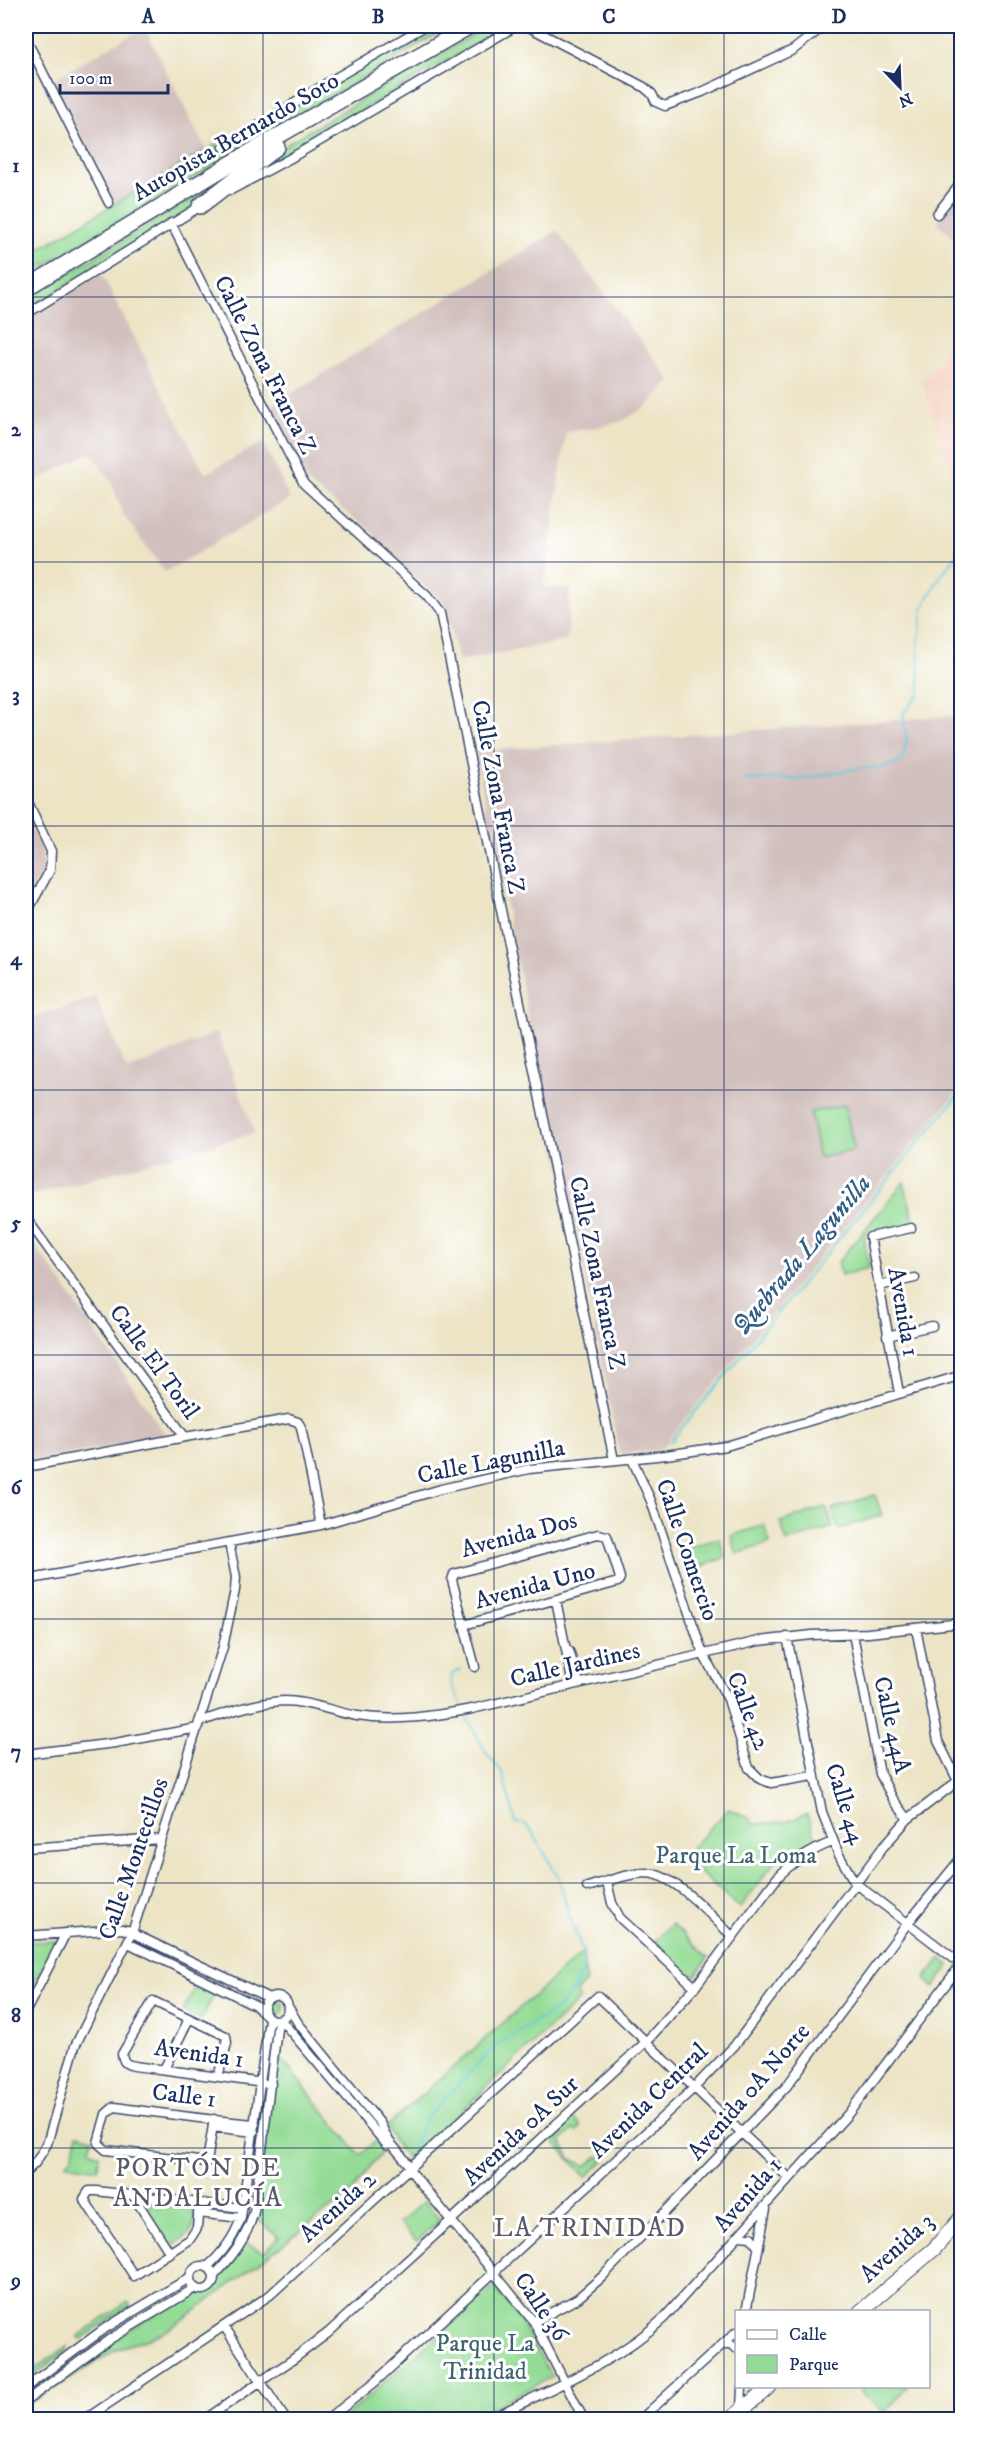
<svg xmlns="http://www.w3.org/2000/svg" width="987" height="2445" viewBox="0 0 987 2445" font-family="'IM FELL DW Pica',serif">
	<rect width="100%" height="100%" fill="#fff"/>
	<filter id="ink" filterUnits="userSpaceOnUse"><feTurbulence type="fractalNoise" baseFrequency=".0167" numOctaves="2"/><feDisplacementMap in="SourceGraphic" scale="12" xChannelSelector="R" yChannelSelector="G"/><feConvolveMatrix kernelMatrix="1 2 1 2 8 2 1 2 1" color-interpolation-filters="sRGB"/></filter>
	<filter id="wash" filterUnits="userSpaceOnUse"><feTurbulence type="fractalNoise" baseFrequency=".008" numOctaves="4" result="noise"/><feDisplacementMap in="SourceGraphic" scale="24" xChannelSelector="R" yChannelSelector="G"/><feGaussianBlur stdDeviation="1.35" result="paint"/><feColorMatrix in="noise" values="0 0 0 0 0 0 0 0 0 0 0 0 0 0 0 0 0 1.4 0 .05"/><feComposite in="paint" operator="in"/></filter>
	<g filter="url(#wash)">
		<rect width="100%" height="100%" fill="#ece4c5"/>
		<path fill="#f5d3c2" d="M 961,332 L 961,503 L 922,382 Z"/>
		<path fill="#d1c0bd" d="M 144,27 L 206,150 L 113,204 L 52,80 Z
			M 961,190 L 961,246 L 937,222 Z
			M 557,231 L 671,381 L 646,407 L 622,421 L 594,428 L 566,432 L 544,587 L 570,589 L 567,641 L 459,661 L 444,603 L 388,555 L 372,532 L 308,483 L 269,407 Z
			M 101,273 L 205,474 L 263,442 L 290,499 L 165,572 L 123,515 L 112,483 L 91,452 L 26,487 L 26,319 Z
			M 961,715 L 961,1087 L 660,1450 L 619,1454 L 583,1262 L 545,1102 L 475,751 Z
			M 26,816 L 41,847 L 44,869 L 26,898 Z
			M 96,997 L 127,1070 L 217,1032 L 255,1133 L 32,1195 L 26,1167 L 26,1020 Z
			M 26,1234 L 46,1260 L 167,1437 L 26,1462 Z"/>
		<path fill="#94dc96" stroke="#58867a" stroke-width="1.5" d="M 429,26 L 451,26 L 26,276 L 26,258 L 42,247 L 217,144 L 222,151 Z
			M 488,26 L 507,26 L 244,178 L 291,141 Z
			M 242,169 L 198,204 L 26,310 L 26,299 Z
			M 845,1105 L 854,1150 L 819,1158 L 810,1112 Z
			M 904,1182 L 915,1225 L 864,1235 L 869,1268 L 841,1275 L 838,1262 Z
			M 875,1495 L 882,1515 L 839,1529 L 832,1509 Z
			M 826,1507 L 833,1527 L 787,1542 L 780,1522 Z
			M 764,1525 L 770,1543 L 737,1554 L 731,1536 Z
			M 719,1538 L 725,1558 L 687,1571 L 679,1551 Z
			M 729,1809 L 751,1819 L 753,1824 L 786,1822 L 807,1814 L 817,1840 L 789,1851 L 777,1859 L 740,1908 L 682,1857 Z
			M 672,1924 L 708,1958 L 695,1976 L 690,1976 L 653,1943 Z
			M 57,1941 L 26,1999 L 26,1942 Z
			M 583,1952 L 586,1981 L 576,1992 L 580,1999 L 414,2156 L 407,2158 L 394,2142 L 387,2126 Z
			M 941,1958 L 948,1964 L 949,1967 L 934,1987 L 925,1979 Z
			M 199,1980 L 217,1989 L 201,2020 L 183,2011 Z
			M268 2008a8 8 0 1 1 16 0a8 8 0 1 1-16 0Z
			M 277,2054 L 360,2155 L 377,2140 L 384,2148 L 352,2192 L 198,2309 L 163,2333 L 117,2349 L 32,2402 L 115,2338 L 194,2292 L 201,2294 L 212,2288 L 217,2277 L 246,2243 L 264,2253 L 279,2237 L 256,2218 Z
			M 573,2118 L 581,2127 L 577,2132 L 574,2129 L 561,2141 L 570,2158 L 586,2166 L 599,2156 L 604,2161 L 586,2177 L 551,2139 Z
			M 78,2134 L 93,2138 L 90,2149 L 95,2154 L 99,2154 L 98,2169 L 66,2164 L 72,2157 Z
			M 424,2201 L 440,2220 L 417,2241 L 399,2223 Z
			M 154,2203 L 191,2208 C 202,2225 187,2239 172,2245 L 168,2242 L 148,2214 L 148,2206 Z
			M 494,2286 L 517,2316 L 552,2377 L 469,2419 L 343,2419 Z
			M 128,2302 L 131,2306 L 81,2339 L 78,2336 Z
			M 68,2346 L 67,2350 L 26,2382 L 26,2375 Z
			M 865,2386 L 907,2386 L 907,2387 L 885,2413 L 860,2392 Z"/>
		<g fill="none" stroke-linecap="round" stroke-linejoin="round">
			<path stroke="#5fc8db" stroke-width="2" d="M 744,780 L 783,778 L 796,780 L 860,768 L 883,768 L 902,761 L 907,740 L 903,713 L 920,694 L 918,647 L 923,607 L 940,577 L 962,548
				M 670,1442 L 962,1091
				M 461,1670 L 453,1673 C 448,1684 456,1693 461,1704
				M 413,2147 L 426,2118 L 497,2045 L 560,2007 L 575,1987 L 584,1967 L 582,1950 L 568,1912 L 559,1878 L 533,1833 L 525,1824 L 516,1823 L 502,1772 L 487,1754 L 465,1714"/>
		</g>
	</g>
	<g filter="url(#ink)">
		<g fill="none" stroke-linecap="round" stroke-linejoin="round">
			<defs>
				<path id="street" d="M 527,26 L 644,87 L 652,94 L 656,102 L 665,106 L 702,92 L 793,50 L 824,26
					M 26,39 L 109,203
					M 224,147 L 332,80 L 425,26
					M 231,190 L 289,159 L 516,26
					M 937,214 L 962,182
					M 171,223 L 304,484 L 427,596 L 440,613 L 614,1460
					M 26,314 L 204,204
					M 26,798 L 51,851 L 50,870 L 26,914
					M 26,1218 L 185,1437 L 289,1419 L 298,1422 L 301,1427 L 321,1525
					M 879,1286 L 915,1278
					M 887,1336 L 932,1326
					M 899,1393 L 870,1237 L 911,1228
					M 632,1459 L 651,1501 L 703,1654 L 728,1699 L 749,1768 L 760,1779 L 771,1783 L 813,1776
					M 26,1467 L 185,1437
					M 26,1580 L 321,1525 L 441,1489 L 529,1469 L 666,1455 L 726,1446 L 962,1375
					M 556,1600 L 573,1685
					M 464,1625 L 618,1582 L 620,1578 L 607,1536 L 598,1534 L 454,1574 L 452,1580 L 475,1667
					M 916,1628 L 938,1741 L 958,1781
					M 853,1634 L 880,1774 L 893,1799 L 908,1819
					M 787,1637 L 822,1812 L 839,1855 L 855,1883 L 961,1964
					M 569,1651 L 579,1683
					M 199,1722 C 226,1713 256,1702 285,1701 C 309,1701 333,1712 357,1716 C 395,1722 435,1716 472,1709 L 759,1641 L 812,1635 L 868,1633 L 962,1623
					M 26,1754 L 115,1743 L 198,1728
					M 26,1848 L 162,1839
					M 607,1882 L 612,1903 L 620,1918 L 695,1987
					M 587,1887 C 606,1882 628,1873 647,1873 C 675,1874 713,1918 733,1937
					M 132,1933 L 269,1998
					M 26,1936 L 121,1929 L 132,1931
					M 128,1943 L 255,2005 L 265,2014
					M264 2008a12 12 0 1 1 24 0a12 12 0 1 1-24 0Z
					M 289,2008 L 298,2023 L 380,2123 L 389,2141 L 411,2167
					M 26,2011 L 66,1933
					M 281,2020 L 387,2145
					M 164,2069 L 189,2019
					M 218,2077 L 227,2043 L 226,2036 L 153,2001 L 122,2054 C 123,2060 124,2063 130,2065 C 142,2068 155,2068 167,2070 C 202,2075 236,2079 271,2084
					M 214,2119 L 207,2162 L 106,2150 L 98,2143 L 106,2114 L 114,2107 C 161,2113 208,2120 255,2124
					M 213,2127 L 254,2132
					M 409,2169 L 534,2322 L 584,2420
					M 26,2172 L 36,2162 L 47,2144 L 75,2046 L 132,1933 L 223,1647 L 235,1590 L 236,1577 L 229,1543
					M 134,2197 L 170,2253
					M 199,2204 L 197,2228 L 190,2239 L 134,2276 L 84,2199 L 89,2191 L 96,2191 L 242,2208
					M 198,2213 L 241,2218
					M 739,2236 L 751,2237 L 758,2247
					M190 2278a12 12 0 1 1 24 0a12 12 0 1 1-24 0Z
					M 207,2267 C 223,2253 234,2238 241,2218 L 269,2019
					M 214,2276 C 233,2256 246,2239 254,2212 L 278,2021
					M 746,2312 L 766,2209
					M 534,2322 L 578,2298 L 602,2277 L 786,2087 L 907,1924 L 962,1857
					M 224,2326 L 286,2420
					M 723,2344 L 730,2344 L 736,2348
					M 26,2387 L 104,2329 L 189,2278
					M 26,2401 L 110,2339 L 195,2288
					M 741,2410 L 742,2386
					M 84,2420 L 270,2295 L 598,1996 L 789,2178
					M 204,2420 L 292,2360 L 328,2333 L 646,2042 L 695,1987 L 777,1878 C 793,1861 810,1851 832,1842
					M 327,2420 L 375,2382 L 694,2088 L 735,2045 L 883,1847 L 908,1819 L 962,1778
					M 488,2420 C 548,2389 614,2365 664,2318 L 848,2114 L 962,1963
					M 640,2420 L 736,2332"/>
				<path id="primary" d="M 860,2312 L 934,2249 L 962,2217
					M 730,2420 L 770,2386"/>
				<path id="highway" d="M 200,206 L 277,147
					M 26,288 L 252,151 L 470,26"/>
			</defs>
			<use href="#street" stroke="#3a4a6d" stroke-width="11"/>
			<use href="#primary" stroke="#3a4a6d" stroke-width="16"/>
			<use href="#highway" stroke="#3a4a6d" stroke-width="18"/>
			<use href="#street" stroke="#fff" stroke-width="8"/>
			<use href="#primary" stroke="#fff" stroke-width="14"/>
			<use href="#highway" stroke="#fff" stroke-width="15"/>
		</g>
	</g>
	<path fill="none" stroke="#1b2f5e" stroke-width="1.5" stroke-opacity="0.55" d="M 263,26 L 263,2420M 494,26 L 494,2420M 724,26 L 724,2420M 26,297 L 962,297M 26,562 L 962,562M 26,826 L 962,826M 26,1090 L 962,1090M 26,1355 L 962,1355M 26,1619 L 962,1619M 26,1883 L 962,1883M 26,2148 L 962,2148"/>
	<g text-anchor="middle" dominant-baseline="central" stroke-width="6" stroke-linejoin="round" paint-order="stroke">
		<g font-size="24" fill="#1b2f5e" stroke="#fff">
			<text transform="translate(236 137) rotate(-30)">Autopista Bernardo Soto</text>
			<text transform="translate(265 365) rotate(63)">Calle Zona Franca Z</text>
			<text transform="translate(498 797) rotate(79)">Calle Zona Franca Z</text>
			<text transform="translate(597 1273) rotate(78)">Calle Zona Franca Z</text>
			<text transform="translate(903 1312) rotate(80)">Avenida 1</text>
			<text transform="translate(154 1362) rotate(54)">Calle El Toril</text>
			<text transform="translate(491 1462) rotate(-11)">Calle Lagunilla</text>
			<text transform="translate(519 1535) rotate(-15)">Avenida Dos</text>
			<text transform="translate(687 1550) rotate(71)">Calle Comercio</text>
			<text transform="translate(535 1586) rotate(-15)">Avenida Uno</text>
			<text transform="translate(575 1665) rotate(-13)">Calle Jardines</text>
			<text transform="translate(748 1711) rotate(69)">Calle 42</text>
			<text transform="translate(892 1725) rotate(77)">Calle 44A</text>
			<text transform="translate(845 1804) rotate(72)">Calle 44</text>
			<text transform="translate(134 1859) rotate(-71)">Calle Montecillos</text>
			<text transform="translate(199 2054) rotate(8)">Avenida 1</text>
			<text transform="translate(749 2092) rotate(-49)">Avenida 0A Norte</text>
			<text transform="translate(184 2096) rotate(7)">Calle 1</text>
			<text transform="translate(649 2101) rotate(-44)">Avenida Central</text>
			<text transform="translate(521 2131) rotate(-43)">Avenida 0A Sur</text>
			<text transform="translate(748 2195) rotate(-49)">Avenida 1</text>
			<text transform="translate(338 2207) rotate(-42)">Avenida 2</text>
			<text transform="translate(897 2248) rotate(-42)">Avenida 3</text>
			<text transform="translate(541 2307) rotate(56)">Calle 36</text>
		</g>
		<g font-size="24" fill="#3f636f" stroke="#fff">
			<text x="736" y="1856">Parque La Loma</text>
			<text x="485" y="2344">Parque La<tspan x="485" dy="28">Trinidad</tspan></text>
		</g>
		<g font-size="26" font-style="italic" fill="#2f5d84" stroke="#fff">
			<text transform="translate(802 1255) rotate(-50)">Quebrada Lagunilla</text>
		</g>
		<g font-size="26" letter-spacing="1.5" fill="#5a5966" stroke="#fff">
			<text x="198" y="2168">PORTÓN DE<tspan x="198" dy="30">ANDALUCÍA</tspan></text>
			<text x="590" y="2228">LA TRINIDAD</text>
		</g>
	</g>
	<rect width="987" height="2445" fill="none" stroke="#fff" stroke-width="66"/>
	<rect x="735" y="2310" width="195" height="78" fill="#ffffff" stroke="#a4acbf" stroke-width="1.5"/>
	<rect x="747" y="2330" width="30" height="9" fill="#ffffff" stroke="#a4acbf" stroke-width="1.5"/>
	<text x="789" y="2340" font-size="18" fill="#1b2f5e">Calle</text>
	<rect x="747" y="2355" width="30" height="18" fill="#94dc96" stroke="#a4acbf" stroke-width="1.5"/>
	<text x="789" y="2370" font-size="18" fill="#1b2f5e">Parque</text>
	<g transform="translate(900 87) rotate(157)" stroke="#ffffff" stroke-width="4.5" paint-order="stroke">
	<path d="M0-4.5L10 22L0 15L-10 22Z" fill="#1b2f5e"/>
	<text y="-9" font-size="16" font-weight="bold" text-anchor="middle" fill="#1b2f5e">N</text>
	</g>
	<path d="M60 84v9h108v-9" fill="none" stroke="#1b2f5e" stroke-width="3"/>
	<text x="69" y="84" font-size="18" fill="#1b2f5e" stroke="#ffffff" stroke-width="4.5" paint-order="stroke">100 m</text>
	<rect x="33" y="33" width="921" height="2379" fill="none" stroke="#1b2f5e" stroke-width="2"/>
	<g font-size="20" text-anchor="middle" font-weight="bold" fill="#1b2f5e">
		<text x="148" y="23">A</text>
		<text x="378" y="23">B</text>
		<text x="609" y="23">C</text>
		<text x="839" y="23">D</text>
		<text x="16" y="172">1</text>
		<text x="16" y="436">2</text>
		<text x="16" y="701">3</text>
		<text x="16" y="965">4</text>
		<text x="16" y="1229">5</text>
		<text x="16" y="1494">6</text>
		<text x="16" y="1758">7</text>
		<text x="16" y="2022">8</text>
		<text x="16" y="2287">9</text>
	</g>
</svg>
